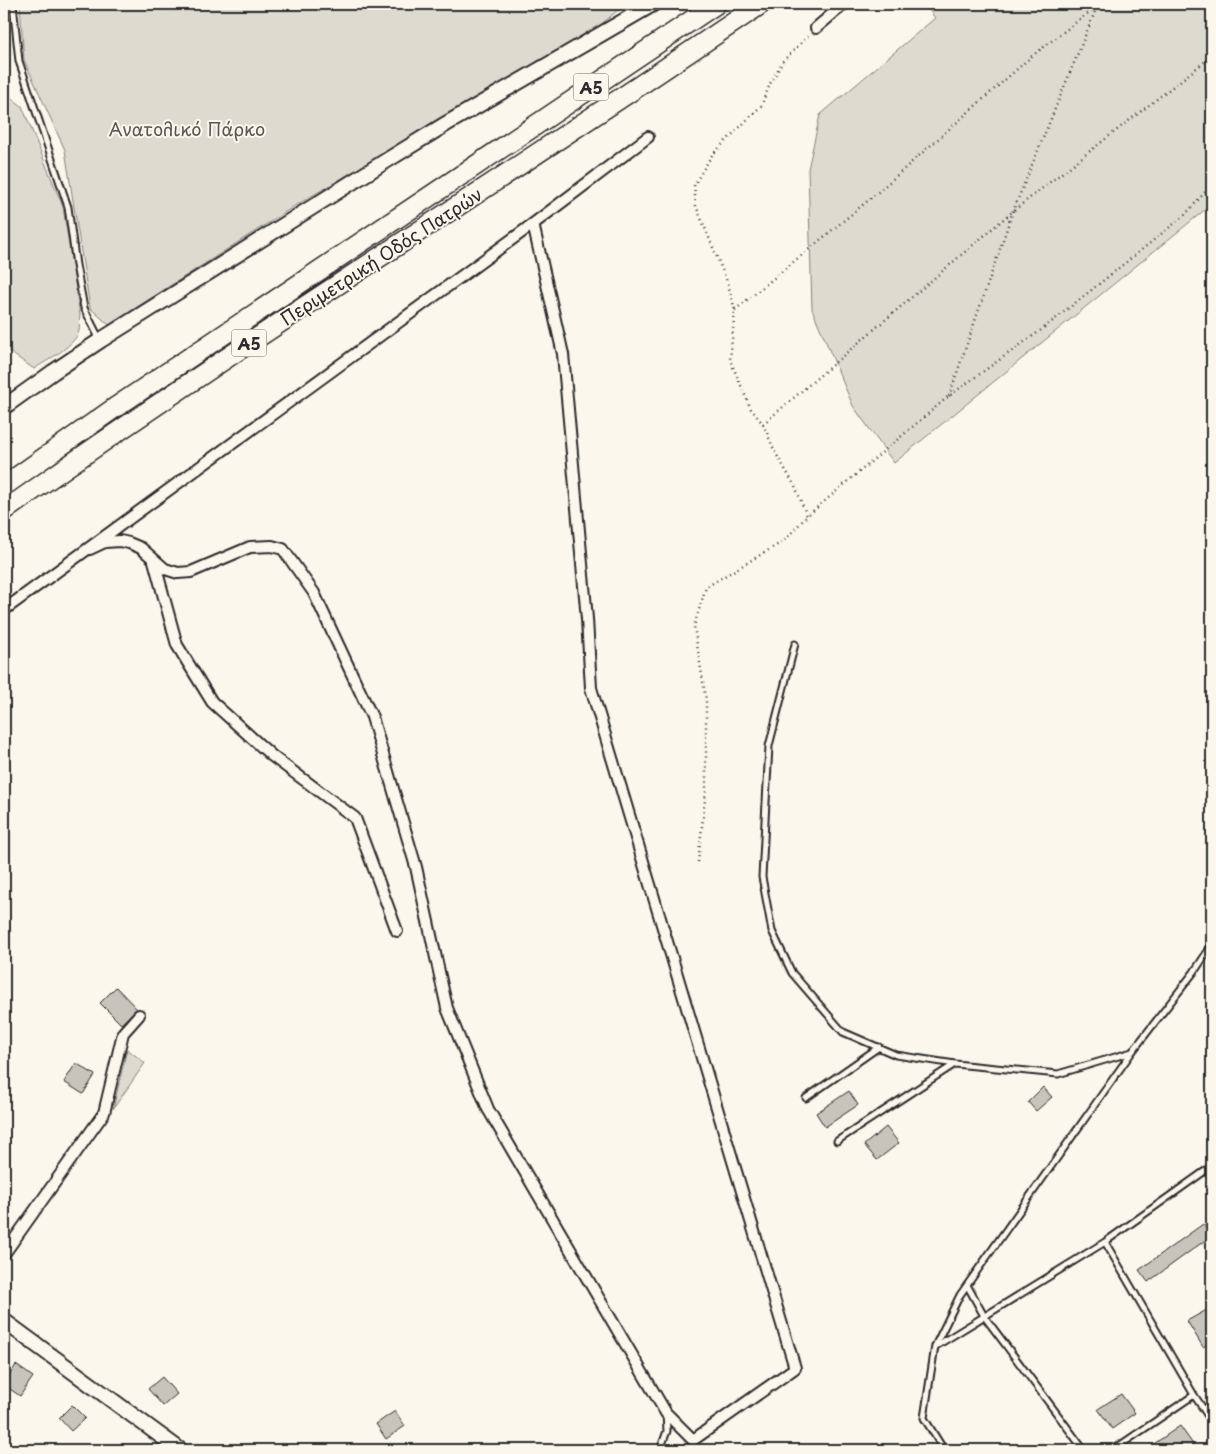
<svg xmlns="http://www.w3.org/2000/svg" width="1216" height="1454" viewBox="0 0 1216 1454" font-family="'Playpen Sans',sans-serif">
	<rect width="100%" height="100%" fill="#fbf7ec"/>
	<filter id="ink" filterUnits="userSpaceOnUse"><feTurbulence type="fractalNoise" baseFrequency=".02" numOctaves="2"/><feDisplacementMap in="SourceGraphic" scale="10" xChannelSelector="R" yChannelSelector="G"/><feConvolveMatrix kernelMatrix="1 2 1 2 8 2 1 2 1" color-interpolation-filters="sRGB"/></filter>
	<g filter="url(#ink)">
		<path fill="#dddad0" stroke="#84827e" d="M 20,4 L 625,4 L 596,29 L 293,207 L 109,325 L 90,308 L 65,150 L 24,60 Z
			M 925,4 L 1212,4 L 1212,204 L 894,463 L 853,406 L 812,309 L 808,169 L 820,115 L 935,18 Z
			M 4,87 L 9,96 L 22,106 L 63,207 L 80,315 C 79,320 80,326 79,331 C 75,346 46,361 34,369 L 4,348 Z
			M 127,1049 L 145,1063 L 113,1109 Z"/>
		<path fill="#c7c4bc" stroke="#2b2b2b" d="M 116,987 L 137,1009 L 121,1024 L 100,1003 Z
			M 76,1063 L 95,1075 L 83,1094 L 64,1082 Z
			M 1043,1087 L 1052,1097 L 1036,1111 L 1028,1102 Z
			M 849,1091 L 858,1105 L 825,1127 L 816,1113 Z
			M 886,1127 L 899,1143 L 877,1160 L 864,1145 Z
			M 1203,1224 L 1211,1236 L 1148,1282 L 1139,1270 Z
			M 1212,1307 L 1212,1342 L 1203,1347 L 1187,1321 Z
			M 16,1365 L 33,1377 L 20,1396 L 4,1385 L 4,1383 Z
			M 162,1377 L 177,1394 L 163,1406 L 148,1389 Z
			M 1121,1394 L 1135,1413 L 1112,1429 L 1098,1409 Z
			M 72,1405 L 85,1418 L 71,1431 L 59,1418 Z
			M 395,1411 L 405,1426 L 386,1439 L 376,1424 Z
			M 1180,1426 L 1197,1450 L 1145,1450 Z"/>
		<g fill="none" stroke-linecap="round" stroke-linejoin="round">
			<defs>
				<path id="service" d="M 13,4 L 19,61 L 68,207 L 76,265 L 84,308 L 100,340
					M 795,644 L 769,746 L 762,877 L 772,931 L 792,973 L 843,1032 L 896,1055 L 955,1064 L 1058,1074 L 1132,1052
					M 806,1098 L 879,1047
					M 837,1141 L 955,1064
					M 1212,1166 L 1105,1242 L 1194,1395 L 1212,1422
					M 967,1285 L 984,1316 L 1084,1450
					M 936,1346 L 1105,1242
					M 660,1450 L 667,1431 L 666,1414
					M 944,1450 L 924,1418 L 935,1346 L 960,1295 L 1132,1052 L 1194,972 L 1212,945
					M 1113,1450 L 1194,1395"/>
				<path id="minor" d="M 816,28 L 844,4
					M 90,549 L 105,542 L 120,541 L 129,543 L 141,548 L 165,569 L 178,573 L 191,572 L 250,547 L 272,546 L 283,549 L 314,593 L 372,717 L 416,867 L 447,1008 L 488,1109 L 666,1413 L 693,1440 L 795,1368 L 591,688 L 587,619 L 563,354 L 533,224
					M 154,561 L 177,645 L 212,702 L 272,756 L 355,818 L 397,931
					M 4,610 L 533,224 L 648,137
					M 4,1254 L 104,1113 L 123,1033 L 139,1015"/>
				<path id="tertiary" d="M 4,407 L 53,372 L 101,340 L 389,159 L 446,124 L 653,4
					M 4,1321 L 180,1450"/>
				<path id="motorway" d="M 4,486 L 113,409 L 716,4
					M 4,511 C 164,397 330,290 494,182 C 584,123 672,64 761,4"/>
			</defs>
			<use href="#service" stroke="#2b2b2b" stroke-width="9"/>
			<use href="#minor" stroke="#2b2b2b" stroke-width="14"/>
			<use href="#tertiary" stroke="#2b2b2b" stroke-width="18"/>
			<use href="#motorway" stroke="#2b2b2b" stroke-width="22"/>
			<path stroke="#2b2b2b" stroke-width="2.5" stroke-dasharray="1 4" stroke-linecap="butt" d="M 808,36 L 783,61 L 770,84 L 761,106 L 712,155 L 694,185 L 696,206 L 728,284 L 735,310 L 730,360 L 751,409 L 763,424 L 775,452 L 795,486 L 807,516 L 949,396 L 1044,328 L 1185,215 L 1212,184
				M 735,310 L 870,199 L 1032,56 L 1100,4
				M 949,396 L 1013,211 L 1097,7
				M 763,424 L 1013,211 L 1212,56
				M 698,862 L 706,791 L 706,700 L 694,626 L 706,587 L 784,541 L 807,516"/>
			<use href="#service" stroke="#fbf7ec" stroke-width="5"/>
			<use href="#minor" stroke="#fbf7ec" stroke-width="10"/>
			<use href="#tertiary" stroke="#fbf7ec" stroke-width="14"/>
			<use href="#motorway" stroke="#fbf7ec" stroke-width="19"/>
		</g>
	</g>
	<g text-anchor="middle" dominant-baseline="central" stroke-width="4" stroke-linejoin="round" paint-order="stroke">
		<g fill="#fbf7ec" stroke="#696865" stroke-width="1">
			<rect x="573.5" y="73.5" width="35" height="27" rx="4"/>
			<rect x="231.5" y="329.5" width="35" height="27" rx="4"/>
		</g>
		<g font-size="16" font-weight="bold" fill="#2b2b2b">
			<text x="591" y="87">Α5</text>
			<text x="249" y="343">Α5</text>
		</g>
		<g font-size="18" fill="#585754" stroke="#fbf7ec">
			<text x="187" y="128">Ανατολικό Πάρκο</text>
		</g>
		<g font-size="18" fill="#2b2b2b" stroke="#fbf7ec">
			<text transform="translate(381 256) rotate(-33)">Περιμετρική Οδός Πατρών</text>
		</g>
	</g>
	<rect width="1216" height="1454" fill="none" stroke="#fbf7ec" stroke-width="20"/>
	<rect x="10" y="10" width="1196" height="1434" fill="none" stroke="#2b2b2b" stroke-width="2" filter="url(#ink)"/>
</svg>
